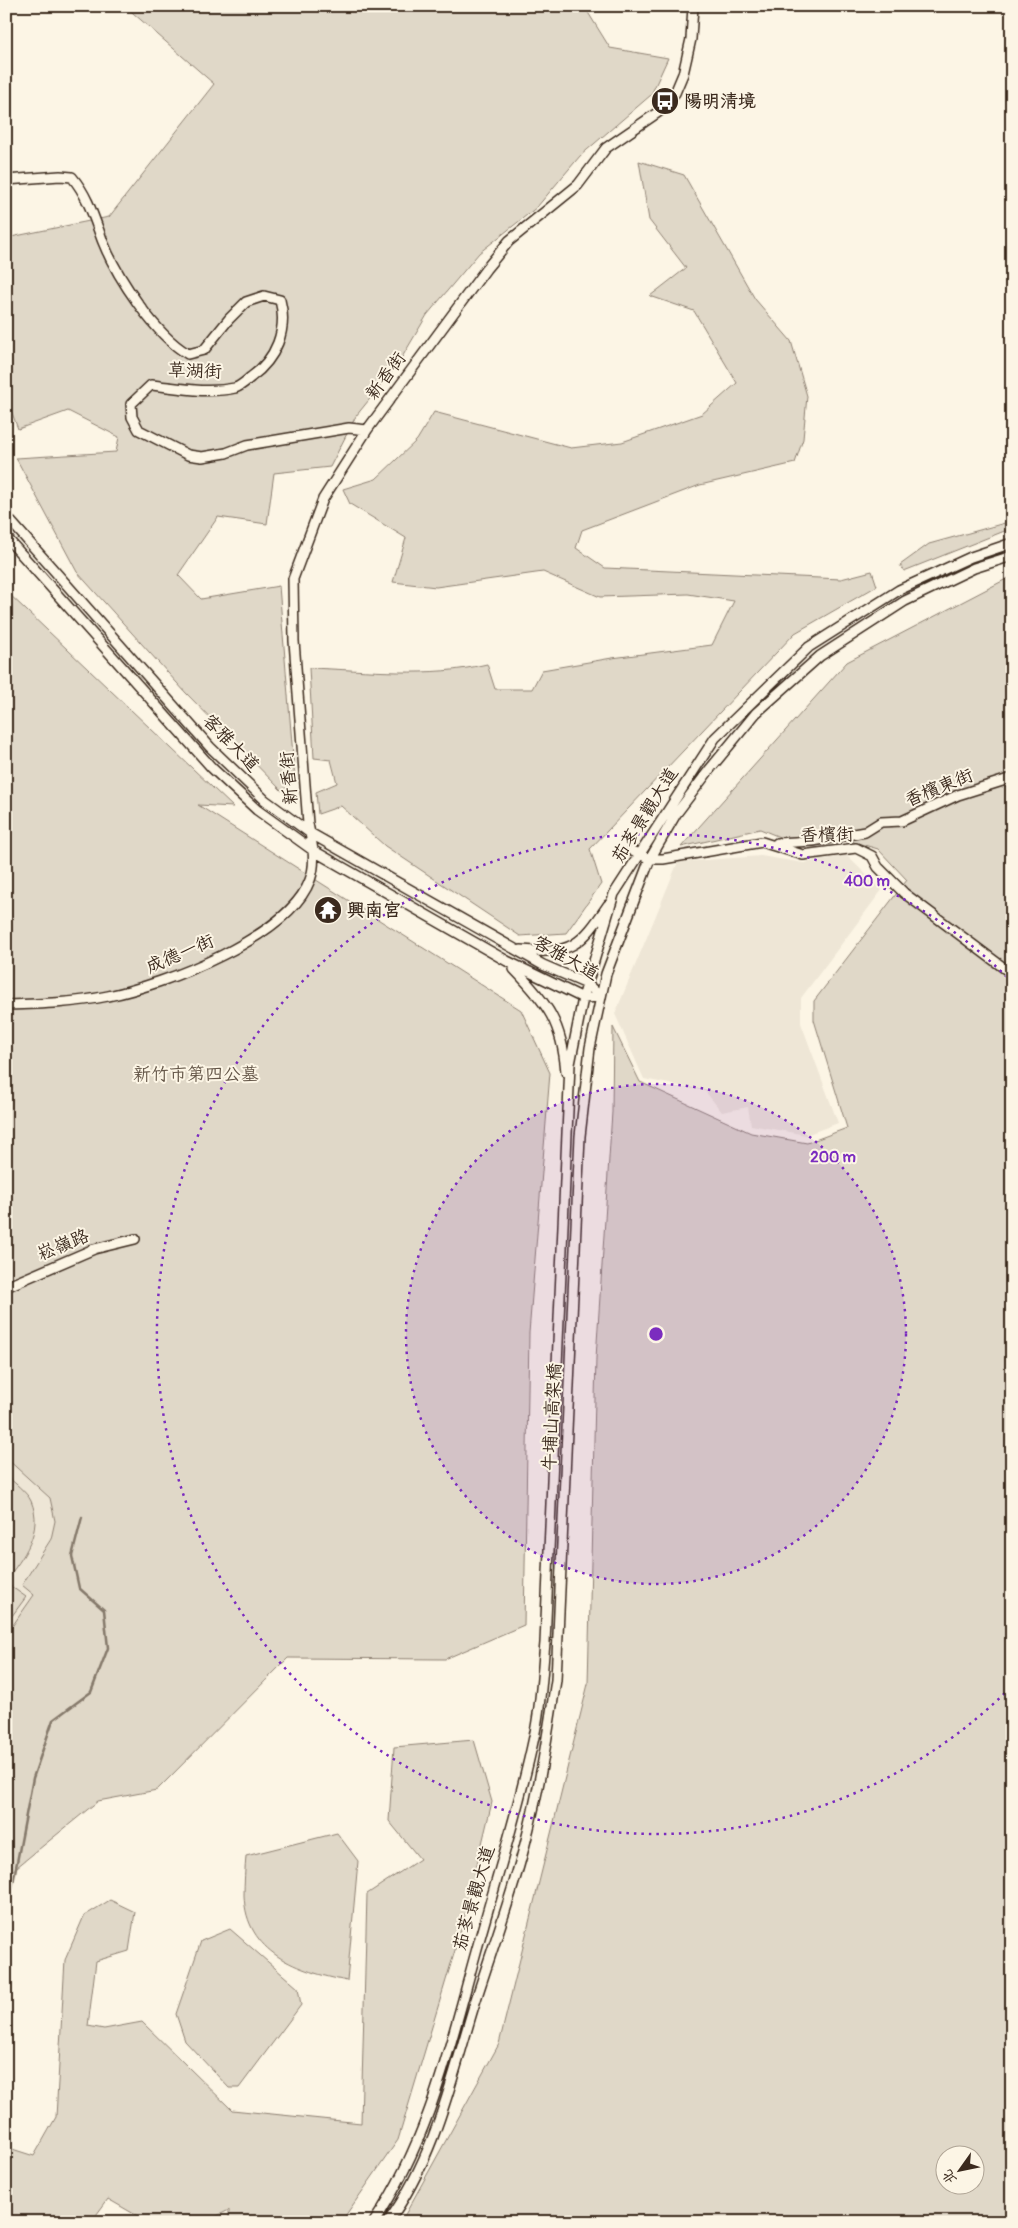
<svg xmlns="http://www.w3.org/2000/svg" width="1018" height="2228" viewBox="0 0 1018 2228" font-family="Pangolin,'LXGW WenKai TC',sans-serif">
	<rect width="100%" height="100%" fill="#fcf5e5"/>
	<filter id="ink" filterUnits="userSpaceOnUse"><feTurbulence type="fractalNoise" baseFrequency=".02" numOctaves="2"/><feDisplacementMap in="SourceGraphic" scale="10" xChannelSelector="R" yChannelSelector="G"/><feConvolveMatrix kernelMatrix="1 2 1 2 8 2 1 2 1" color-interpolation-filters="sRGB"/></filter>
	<g filter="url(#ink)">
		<path fill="#eee6d6" d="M 846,855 L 882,890 L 801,998 L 801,1023 L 838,1123 L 806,1135 L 751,1125 L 748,1107 L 722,1112 L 705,1091 L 644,1079 L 615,1014 L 678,862 L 761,856 L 804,863 Z
			M 6,1458 L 50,1498 L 55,1521 L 51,1539 L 22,1584 L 34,1595 L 6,1635 Z"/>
		<path fill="#e0d8c8" stroke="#8e8173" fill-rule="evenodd" d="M 125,6 L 584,6 L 610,48 L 668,58 L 651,95 L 580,156 L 537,207 L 479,253 L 427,315 L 398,364 L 356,416 L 330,467 L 274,473 L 267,524 L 218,517 L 178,575 L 201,599 L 279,586 L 295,780 L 282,791 L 186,693 L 77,572 L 16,458 L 116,452 L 119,437 L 68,411 L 18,429 L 6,397 L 6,238 L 109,217 L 214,84 Z
			M 639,161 L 684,175 L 755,299 L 791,341 L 807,396 L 803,439 L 795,463 L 700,485 L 582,530 L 576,548 L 605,568 L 841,579 L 872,571 L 877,586 L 795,633 L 590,849 L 601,884 L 566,933 L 520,936 L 385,846 L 341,806 L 318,814 L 316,792 L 337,783 L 331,760 L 314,758 L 309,668 C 367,670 430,678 487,664 L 495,689 L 532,689 L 542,670 L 612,658 L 712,645 L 734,601 L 688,594 L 600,597 L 543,572 L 436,587 L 393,582 L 406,538 L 350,504 L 343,489 L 376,479 L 417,440 L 434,412 L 571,448 L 622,442 L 702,414 L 737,383 L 694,311 L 650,296 L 686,268 L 649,220 Z
			M 1012,521 L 1012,528 L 904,571 L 900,565 L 929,544 Z
			M 1012,576 L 1012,2222 L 401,2222 L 499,2044 L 588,1684 L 596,1358 L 612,1112 L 613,1027 L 640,1082 L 751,1133 L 807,1143 L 847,1128 L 814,1020 L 814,1001 L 907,880 L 878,849 L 847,840 L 804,847 L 760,829 L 681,847 L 847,662 ZM 946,2156 L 976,2156 L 976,2186 L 946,2186 Z
			M 6,591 L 233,807 L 198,805 L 521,1010 L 550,1073 L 529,1333 L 524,1625 L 445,1659 L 288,1658 L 157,1790 L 98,1801 L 6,1876 L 6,1635 L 34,1595 L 22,1585 L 51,1539 L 55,1521 L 50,1498 L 6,1458 Z
			M 6,1475 C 13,1482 27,1492 31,1501 C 44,1531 23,1558 6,1580 Z
			M 9,1585 L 26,1597 L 6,1624 L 6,1588 Z
			M 474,1740 L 492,1802 L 462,1927 L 398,2140 L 341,2222 L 229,2222 L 229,2210 L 205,2222 L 148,2222 L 108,2199 L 91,2222 L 6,2222 L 6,2147 L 34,2156 L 56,2117 L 65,1960 L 84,1916 L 110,1900 L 135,1912 L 129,1951 L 96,1961 L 88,2026 L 104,2029 L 142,2022 L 232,2110 L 361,2123 L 367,1894 L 420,1859 L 389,1821 L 394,1747 Z
			M 337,1833 L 358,1861 L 347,1981 C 298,1971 246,1954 244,1895 C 244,1882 245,1869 246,1856 Z
			M 230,1929 L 298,1988 L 301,2005 L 239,2088 L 229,2088 L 185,2041 L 176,2014 L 201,1941 Z"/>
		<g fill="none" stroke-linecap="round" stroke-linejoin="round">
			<path stroke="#85796b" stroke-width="2.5" d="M 1007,1768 L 1012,1772
				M 6,1920 L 33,1778 L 53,1720 L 91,1692 L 108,1648 L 104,1610 L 79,1588 L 72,1556 L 82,1517"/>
			<defs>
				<path id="minor" d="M 6,180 L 60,176 L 72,177 C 88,196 94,218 103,242 C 117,277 155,335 188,354 L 204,350 L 229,319 L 246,302 L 264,296 L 280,300 C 288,330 276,359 251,377 C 246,381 241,386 235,388 C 207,394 179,388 151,385 L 131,404 L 132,417 L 139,430 L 188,455 L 202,457 L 226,453 L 247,445 L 349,428 L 367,430
					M 6,516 L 210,747 L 265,800 L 310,833 L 543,965 L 587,984 L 601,997
					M 6,537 L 212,768 L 257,810 L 314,851 L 507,961 L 583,998 L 601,997
					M 777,843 L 813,841 L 865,832 L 881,822 L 902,821 L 958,795 L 1012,778
					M 632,851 L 650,859 L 663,859 L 762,842 L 803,855 L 856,848 L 872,856 L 878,867 L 904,893 L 1012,974
					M 521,950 C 572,955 581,945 608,905
					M 514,969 C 548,1004 562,1023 566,1072
					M 6,1005 C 40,1004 75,1003 108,996 C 164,985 289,937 310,880 C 317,861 312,843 308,824 L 294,641 L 293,579 L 323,499 L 367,430 L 486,269 L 509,241 L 578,185 L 606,148 L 660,111 L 675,93 L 683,74 L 691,39 L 693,6
					M 6,1287 L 94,1249 L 135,1239
					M 374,2222 C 429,2141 450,2045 476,1952 C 496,1880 519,1809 534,1737 C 541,1706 542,1674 545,1643 L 570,1064 L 583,998 L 614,894 L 715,738 L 809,647 L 899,590 L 971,557 L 1012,543
					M 388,2222 C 434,2159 451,2082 473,2009 C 491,1951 513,1894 527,1836 C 540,1785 548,1732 556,1680 L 580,1136 L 590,1048 L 606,974 L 650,859 L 676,814 L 710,769 L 756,713 L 820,656 L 905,601 L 974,568 L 1012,556"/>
			</defs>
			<use href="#minor" stroke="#3b2a1e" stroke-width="12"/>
			<use href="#minor" stroke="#fcf5e5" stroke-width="9"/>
		</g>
	</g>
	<circle cx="656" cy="1334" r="250" fill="#7b2cbf" fill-opacity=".12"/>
	<g fill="none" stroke="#7b2cbf" stroke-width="2.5" stroke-dasharray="2.5 5">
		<circle cx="656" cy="1334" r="250"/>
		<path d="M1010 1688A500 500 0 1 1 1010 980"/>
	</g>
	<defs>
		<symbol id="bus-disc" viewBox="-11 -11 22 22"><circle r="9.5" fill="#3b2a1e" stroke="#fcf5e5"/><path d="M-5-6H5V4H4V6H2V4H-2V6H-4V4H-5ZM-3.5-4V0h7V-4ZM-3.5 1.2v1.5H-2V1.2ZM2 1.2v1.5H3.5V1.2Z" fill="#fff"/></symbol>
		<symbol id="temple-disc" viewBox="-11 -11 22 22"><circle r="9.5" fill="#3b2a1e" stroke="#fcf5e5"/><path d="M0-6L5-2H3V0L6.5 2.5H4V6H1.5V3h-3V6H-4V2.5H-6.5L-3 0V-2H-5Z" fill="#fff"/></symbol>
	</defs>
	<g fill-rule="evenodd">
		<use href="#bus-disc" x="649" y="85" width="32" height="32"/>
		<use href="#temple-disc" x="312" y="894" width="32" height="32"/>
	</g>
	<g text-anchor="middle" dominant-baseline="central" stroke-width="4" stroke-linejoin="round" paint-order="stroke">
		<g font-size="18" font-weight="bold" fill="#3b2a1e" stroke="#fcf5e5" text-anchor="start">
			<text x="684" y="101">陽明清境</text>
			<text x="347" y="910">興南宮</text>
		</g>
		<g font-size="18" fill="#3b2a1e" stroke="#fcf5e5">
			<text transform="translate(195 371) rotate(2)">草湖街</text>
			<text transform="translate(386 376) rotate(-54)">新香街</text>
			<text transform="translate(231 743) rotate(46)">客雅大道</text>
			<text transform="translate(289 778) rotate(-95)">新香街</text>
			<text transform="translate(939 788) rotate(-22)">香檳東街</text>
			<text transform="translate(645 815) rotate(-58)">茄苳景觀大道</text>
			<text transform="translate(827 835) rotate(-1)">香檳街</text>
			<text transform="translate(180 954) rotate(-23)">成德一街</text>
			<text transform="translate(566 958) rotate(29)">客雅大道</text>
			<text transform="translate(63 1245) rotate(-22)">崧嶺路</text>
			<text transform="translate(552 1417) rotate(-87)">牛埔山高架橋</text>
			<text transform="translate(474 1898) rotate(-74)">茄苳景觀大道</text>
		</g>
		<g font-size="18" fill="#645648" stroke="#fcf5e5">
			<text x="196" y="1074">新竹市第四公墓</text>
		</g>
	</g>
	<circle cx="656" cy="1334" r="8" fill="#7b2cbf" stroke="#fcf5e5" stroke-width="2.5"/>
	<g font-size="15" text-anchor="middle" font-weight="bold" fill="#7b2cbf" stroke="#fcf5e5" stroke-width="4" stroke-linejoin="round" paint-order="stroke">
		<text x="867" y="886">400 m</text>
		<text x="833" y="1162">200 m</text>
	</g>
	<rect width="1018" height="2228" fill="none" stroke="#fcf5e5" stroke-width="25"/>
	<rect x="12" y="12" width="993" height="2203" fill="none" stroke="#3b2a1e" stroke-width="2" filter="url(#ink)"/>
	<g transform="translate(960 2170) rotate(237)"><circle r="24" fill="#fcf5e5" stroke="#afa495"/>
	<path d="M0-4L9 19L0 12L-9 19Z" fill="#3b2a1e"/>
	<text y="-8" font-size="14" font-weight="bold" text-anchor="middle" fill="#3b2a1e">北</text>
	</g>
</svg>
